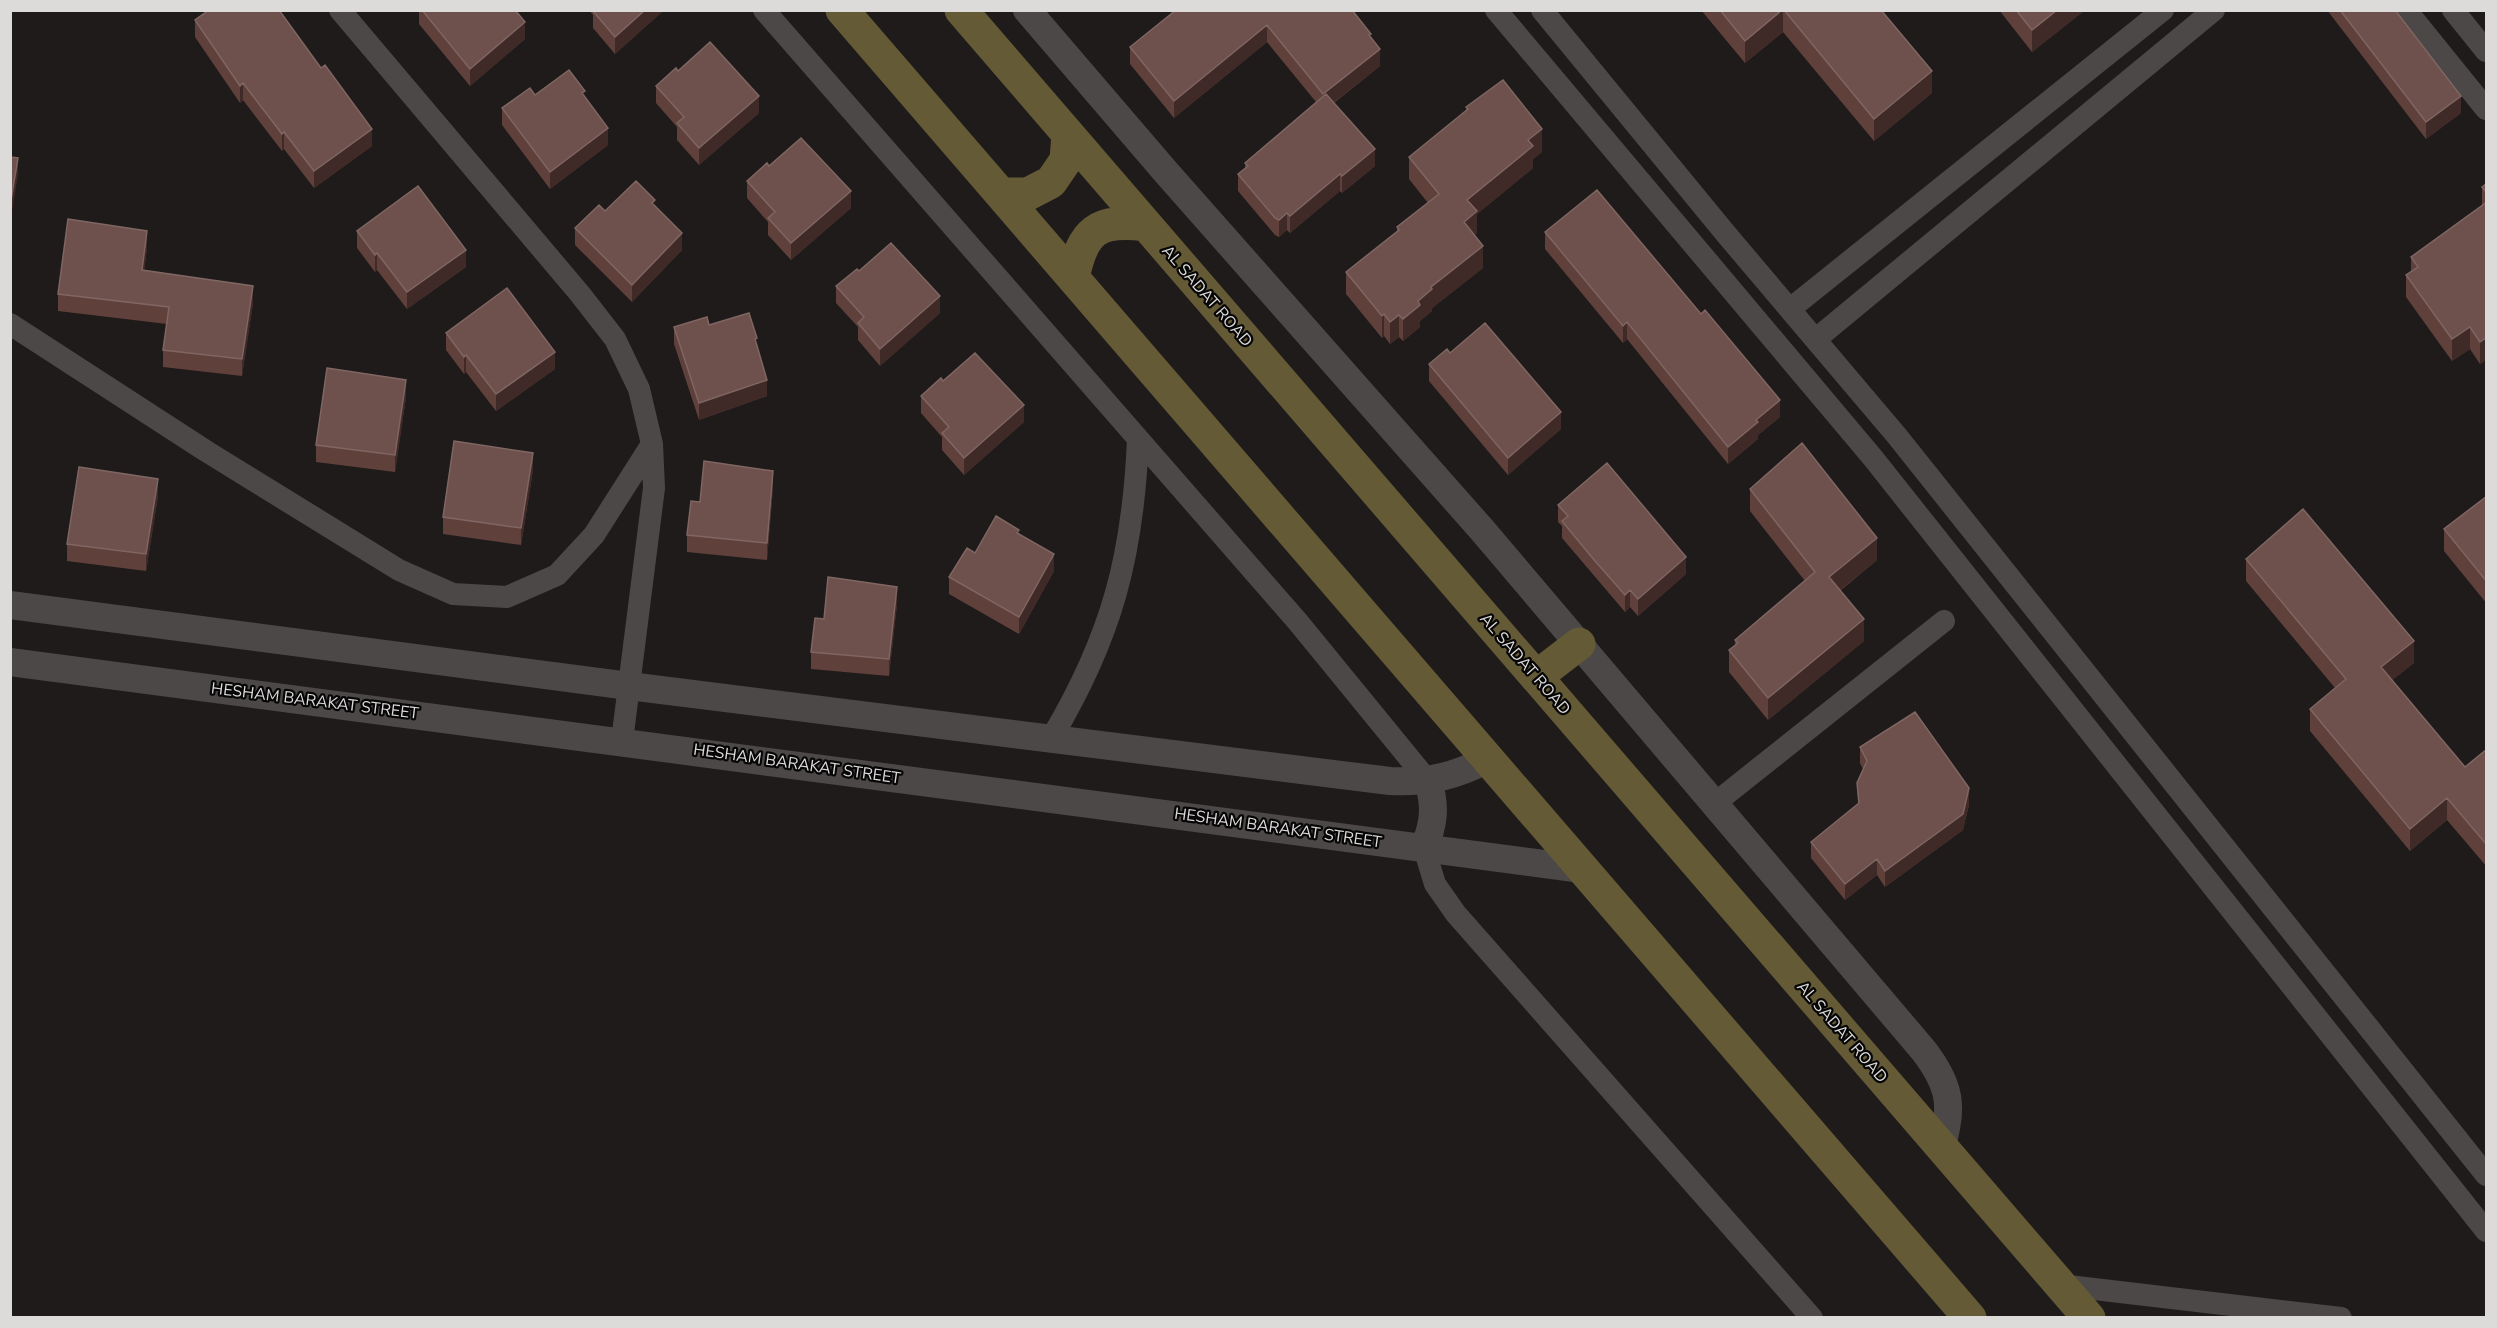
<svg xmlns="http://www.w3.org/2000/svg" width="2497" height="1328" viewBox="0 0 2497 1328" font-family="'Nunito Sans',sans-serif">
	<rect width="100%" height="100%" fill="#1e1b1a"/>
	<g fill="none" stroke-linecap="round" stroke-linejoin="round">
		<path stroke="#4b4847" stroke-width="22" d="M 340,10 L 580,294 L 615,339 L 639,389 L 652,444 L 654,488 L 622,741
			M 764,10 L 1298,622 L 1428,781
			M 1496,10 L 1873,458 L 2486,1231
			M 1542,10 L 1726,234 L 1897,436 L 2486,1175
			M 2406,10 L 2486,109
			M 2453,10 L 2486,51
			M 1790,309 L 2163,10
			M 10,324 L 206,451 L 399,570 L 453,594 L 507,597 L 557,575 L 594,535 L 652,444
			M 1816,339 L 2214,10
			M 1052,737 C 1112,636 1133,556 1138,439
			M 1714,804 L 1944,621
			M 1424,848 L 1435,884 L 1456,914 L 1812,1318
			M 2060,1285 L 2341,1318"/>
		<path stroke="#4b4847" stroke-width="28" d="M 1027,10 L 1165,171 L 1483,531 L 1924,1051 C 1950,1085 1954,1107 1941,1148
			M 10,605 L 629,686 L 1390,781 C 1427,783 1456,776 1488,759
			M 10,662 L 1582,869
			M 1424,848 C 1434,824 1436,806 1428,781"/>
		<path stroke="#645a36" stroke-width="33" d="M 842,10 L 1970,1318
			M 961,10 L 2089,1318
			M 1001,194 L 1028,194 L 1051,182 L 1066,160 L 1068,134
			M 1073,278 C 1083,230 1097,219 1146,225
			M 1536,677 L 1579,644"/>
	</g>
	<path fill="#60403b" d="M 419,10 L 515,10 L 525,39 L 470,86 L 419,24 Z
		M 589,10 L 664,10 L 615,54 L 593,28 L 593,15 Z
		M 1176,10 L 1371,37 L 1380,66 L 1334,103 L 1375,166 L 1342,193 L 1340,191 L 1290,233 L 1287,230 L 1279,237 L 1275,235 L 1238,191 L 1238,174 L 1245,168 L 1245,163 L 1316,102 L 1267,42 L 1174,118 L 1130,64 L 1130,47 Z
		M 1701,10 L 1881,10 L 1932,93 L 1874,141 L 1783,32 L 1745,63 Z
		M 1999,10 L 2085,10 L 2032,52 Z
		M 2327,10 L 2395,10 L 2461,113 L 2426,139 Z
		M 195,20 L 372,146 L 314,188 L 284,149 L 282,151 L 243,100 L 240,103 L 195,37 Z
		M 678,71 L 759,113 L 699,165 L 677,140 L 677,127 L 656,103 L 656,86 Z
		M 535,95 L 585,97 L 608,145 L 550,189 L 502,125 L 502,108 Z
		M 1466,107 L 1542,152 L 1533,159 L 1533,168 L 1477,214 L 1477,233 L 1474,235 L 1483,268 L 1432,308 L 1432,311 L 1420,321 L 1420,327 L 1403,341 L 1399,337 L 1390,344 L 1384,336 L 1382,338 L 1346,294 L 1346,272 L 1397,232 L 1397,227 L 1428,203 L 1409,179 L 1409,157 L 1466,111 Z
		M 769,166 L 851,208 L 791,260 L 768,235 L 768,222 L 747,198 L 747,181 Z
		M 2487,183 L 2487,359 L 2480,364 L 2470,349 L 2452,361 L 2406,297 L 2406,275 L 2411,272 L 2411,257 L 2482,205 L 2482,187 Z
		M 655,205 L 682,250 L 632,302 L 575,245 L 575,228 L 605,211 Z
		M 357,231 L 466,267 L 407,309 L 377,270 L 375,272 L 357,248 Z
		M 1545,232 L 1780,417 L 1758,435 L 1758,439 L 1728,464 L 1627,339 L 1623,343 L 1545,249 Z
		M 147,248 L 144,271 L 253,303 L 242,376 L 163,367 L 163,350 L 167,324 L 58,311 L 58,294 Z
		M 859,271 L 940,313 L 880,366 L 858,340 L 858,327 L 836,303 L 836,286 Z
		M 709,325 L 757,346 L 767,396 L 699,420 L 674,344 L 674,327 Z
		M 446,333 L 555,369 L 496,411 L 466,372 L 464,374 L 446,350 Z
		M 1450,353 L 1561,429 L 1508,475 L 1429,381 L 1429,364 Z
		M 943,381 L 1024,422 L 964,475 L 942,450 L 942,437 L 921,413 L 921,396 Z
		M 406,397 L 395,472 L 316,462 L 316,445 Z
		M 533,470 L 521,545 L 443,534 L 443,517 Z
		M 773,488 L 767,560 L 687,552 L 687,535 L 700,502 Z
		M 1750,489 L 1877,560 L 1840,591 L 1864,641 L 1768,720 L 1729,672 L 1729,650 L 1735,645 L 1735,640 L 1805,581 L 1750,511 Z
		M 158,496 L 146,571 L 67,561 L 67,544 Z
		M 2487,496 L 2487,604 L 2444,551 L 2444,529 Z
		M 1558,505 L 1686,574 L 1638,616 L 1630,607 L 1625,612 L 1562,538 L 1562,526 L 1558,522 Z
		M 1019,533 L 1054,571 L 1019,634 L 949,594 L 949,577 L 975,553 Z
		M 2246,559 L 2414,663 L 2392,680 L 2465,767 L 2487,749 L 2487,867 L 2447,820 L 2410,851 L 2310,731 L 2310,709 L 2335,688 L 2246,581 Z
		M 897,604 L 889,676 L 811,669 L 811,652 L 824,619 Z
		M 1860,747 L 1969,805 L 1963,830 L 1885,887 L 1877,875 L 1845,900 L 1811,858 L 1811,842 L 1858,804 L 1857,783 L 1863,769 L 1860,763 Z"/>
	<path fill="#402a27" d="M 645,10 L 664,10 L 615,54 L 615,37 Z
		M 1782,10 L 1783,10 L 1783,32 L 1745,63 L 1745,41 Z
		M 2057,10 L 2085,10 L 2032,52 L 2032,30 Z
		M 525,22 L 525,39 L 470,86 L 470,69 Z
		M 1267,25 L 1267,42 L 1174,118 L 1174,101 Z
		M 1380,49 L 1380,66 L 1323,111 L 1323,94 Z
		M 1932,71 L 1932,93 L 1874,141 L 1874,119 Z
		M 243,83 L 243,100 L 240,103 L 240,86 Z
		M 759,96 L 759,113 L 699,165 L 699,148 Z
		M 2461,96 L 2461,113 L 2426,139 L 2426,122 Z
		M 608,128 L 608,145 L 550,189 L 550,172 Z
		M 372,129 L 372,146 L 314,188 L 314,171 Z
		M 1542,129 L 1542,152 L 1533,159 L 1533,168 L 1477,214 L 1477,233 L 1464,244 L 1464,222 L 1467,200 L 1528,140 Z
		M 284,132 L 284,149 L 282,151 L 282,134 Z
		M 1375,149 L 1375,166 L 1342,193 L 1342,176 Z
		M 18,158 L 18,175 L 10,223 L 10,206 Z
		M 1340,174 L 1340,191 L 1290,233 L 1290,216 Z
		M 851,191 L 851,208 L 791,260 L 791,243 Z
		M 1287,213 L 1287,230 L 1279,237 L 1279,220 Z
		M 147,231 L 147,248 L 142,287 L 142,270 Z
		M 682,233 L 682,250 L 632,302 L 632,285 Z
		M 1483,246 L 1483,268 L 1432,308 L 1432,311 L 1420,321 L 1420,327 L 1403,341 L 1403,319 L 1431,287 Z
		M 466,250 L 466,267 L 407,309 L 407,292 Z
		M 377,253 L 377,270 L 375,272 L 375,255 Z
		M 253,286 L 253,303 L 242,376 L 242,359 Z
		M 940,296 L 940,313 L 880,366 L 880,349 Z
		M 1384,314 L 1384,336 L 1382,338 L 1382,316 Z
		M 1399,315 L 1399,337 L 1390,344 L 1390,322 Z
		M 1627,322 L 1627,339 L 1623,343 L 1623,326 Z
		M 2470,327 L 2470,349 L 2452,361 L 2452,339 Z
		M 2487,337 L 2487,359 L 2480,364 L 2480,342 Z
		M 555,352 L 555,369 L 496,411 L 496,394 Z
		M 466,355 L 466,372 L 464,374 L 464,357 Z
		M 406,380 L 406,397 L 395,472 L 395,455 Z
		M 767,380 L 767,396 L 699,420 L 699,403 Z
		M 1780,400 L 1780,417 L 1758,435 L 1758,439 L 1728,464 L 1728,447 L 1756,420 Z
		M 1024,405 L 1024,422 L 964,475 L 964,458 Z
		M 1561,412 L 1561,429 L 1508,475 L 1508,458 Z
		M 533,453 L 533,470 L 521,545 L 521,528 Z
		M 773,471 L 773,488 L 767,560 L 767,543 Z
		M 158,479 L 158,496 L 146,571 L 146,554 Z
		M 1877,538 L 1877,560 L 1829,599 L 1829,577 Z
		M 1054,554 L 1054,571 L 1019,634 L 1019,617 Z
		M 1686,557 L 1686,574 L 1638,616 L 1638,599 Z
		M 897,587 L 897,604 L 889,676 L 889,659 Z
		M 1630,590 L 1630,607 L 1625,612 L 1625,595 Z
		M 1864,619 L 1864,641 L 1768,720 L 1768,698 Z
		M 2414,641 L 2414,663 L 2381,689 L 2381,667 Z
		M 1969,788 L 1969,805 L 1963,830 L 1885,887 L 1885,871 Z
		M 2447,798 L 2447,820 L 2410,851 L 2410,829 Z
		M 1877,859 L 1877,875 L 1845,900 L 1845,884 Z"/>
	<path fill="#6e504c" stroke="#7f6662" stroke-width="1.5" d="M 209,10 L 279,10 L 321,68 L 325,65 L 372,129 L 314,171 L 284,132 L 282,134 L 243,83 L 240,86 L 195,20 Z
		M 422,10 L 515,10 L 525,22 L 470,69 Z
		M 594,10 L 645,10 L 615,37 L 593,11 Z
		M 1176,10 L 1352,10 L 1371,34 L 1369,35 L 1380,49 L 1323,94 L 1267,25 L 1174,101 L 1130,47 Z
		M 1720,10 L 1782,10 L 1745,41 Z
		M 1784,10 L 1881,10 L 1932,71 L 1874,119 Z
		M 2016,10 L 2057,10 L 2032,30 Z
		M 2340,10 L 2395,10 L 2461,96 L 2426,122 Z
		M 710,42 L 759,96 L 699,148 L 677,123 L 684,117 L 656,86 L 676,68 L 678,71 Z
		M 569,70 L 585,91 L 582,93 L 608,128 L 550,172 L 502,108 L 530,88 L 535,95 Z
		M 1503,80 L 1542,129 L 1528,140 L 1533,146 L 1467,200 L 1477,211 L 1464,222 L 1483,246 L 1431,287 L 1432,289 L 1418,301 L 1420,305 L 1403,319 L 1399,315 L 1390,322 L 1384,314 L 1382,316 L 1346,272 L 1399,230 L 1397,227 L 1439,194 L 1409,157 L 1468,109 L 1466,107 Z
		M 1326,94 L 1375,149 L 1342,176 L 1340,174 L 1290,216 L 1287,213 L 1279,220 L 1275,218 L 1238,174 L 1248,166 L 1245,163 Z
		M 801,138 L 851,191 L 791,243 L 768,218 L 775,212 L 747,181 L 767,163 L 769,166 Z
		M 10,157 L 18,158 L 10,206 Z
		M 636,181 L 655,200 L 652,203 L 682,233 L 632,285 L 575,228 L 599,205 L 605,211 Z
		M 2487,183 L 2487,193 L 2482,187 Z
		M 418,186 L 466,250 L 407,292 L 377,253 L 375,255 L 357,231 Z
		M 1597,190 L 1701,314 L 1705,310 L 1780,400 L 1756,420 L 1758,422 L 1728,447 L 1627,322 L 1623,326 L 1545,232 Z
		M 2487,202 L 2487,337 L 2480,342 L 2470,327 L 2452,339 L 2406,275 L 2418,267 L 2411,257 Z
		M 68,219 L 147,231 L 142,270 L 253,286 L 242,359 L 163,350 L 169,307 L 58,294 Z
		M 891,243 L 940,296 L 880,349 L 858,323 L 864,317 L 836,286 L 857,269 L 859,271 Z
		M 507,288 L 555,352 L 496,394 L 466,355 L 464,357 L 446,333 Z
		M 749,313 L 757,338 L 755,339 L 767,380 L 699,403 L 674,327 L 707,317 L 709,325 Z
		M 1485,323 L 1561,412 L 1508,458 L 1429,364 L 1447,349 L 1450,353 Z
		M 975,353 L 1024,405 L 964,458 L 942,433 L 949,427 L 921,396 L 941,378 L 943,381 Z
		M 327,368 L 406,380 L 395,455 L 316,445 Z
		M 454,441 L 533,453 L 521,528 L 443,517 Z
		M 1802,443 L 1877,538 L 1829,577 L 1864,619 L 1768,698 L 1729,650 L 1738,643 L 1735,640 L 1815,572 L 1750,489 Z
		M 704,461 L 773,471 L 767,543 L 687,535 L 691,501 L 700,502 Z
		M 1607,463 L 1686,557 L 1638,599 L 1630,590 L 1625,595 L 1595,561 L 1562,521 L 1568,516 L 1558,505 Z
		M 79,467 L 158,479 L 146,554 L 67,544 Z
		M 2487,496 L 2487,582 L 2444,529 Z
		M 2303,509 L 2414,641 L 2381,667 L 2465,767 L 2487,749 L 2487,845 L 2447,798 L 2410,829 L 2310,709 L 2346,679 L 2246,559 Z
		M 996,516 L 1019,530 L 1017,533 L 1054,554 L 1019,617 L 949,577 L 967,548 L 975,553 Z
		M 828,577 L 897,587 L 889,659 L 811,652 L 815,618 L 824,619 Z
		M 1915,712 L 1969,788 L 1963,814 L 1885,871 L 1877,859 L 1845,884 L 1811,842 L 1859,803 L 1857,783 L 1867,761 L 1860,747 Z"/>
	<g text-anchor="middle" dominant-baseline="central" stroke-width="4.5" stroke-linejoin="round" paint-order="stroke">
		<g font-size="16" fill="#dddbda" stroke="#070606">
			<text transform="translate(1207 296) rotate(49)">AL SADAT ROAD</text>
			<text transform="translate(1525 664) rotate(49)">AL SADAT ROAD</text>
			<text transform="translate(315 701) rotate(7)">HESHAM BARAKAT STREET</text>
			<text transform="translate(797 764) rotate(8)">HESHAM BARAKAT STREET</text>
			<text transform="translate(1278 828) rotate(8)">HESHAM BARAKAT STREET</text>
			<text transform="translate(1842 1032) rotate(49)">AL SADAT ROAD</text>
		</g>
	</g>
	<rect width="2497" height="1328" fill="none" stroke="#dddbda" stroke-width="24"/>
</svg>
